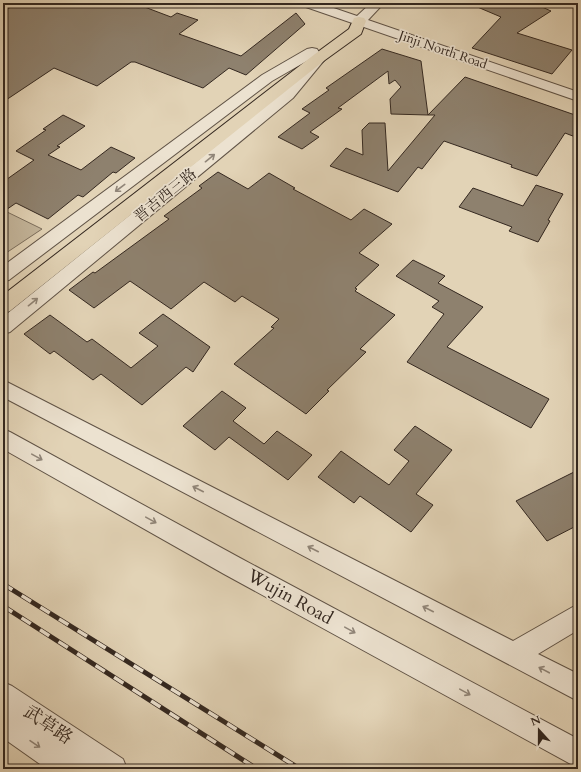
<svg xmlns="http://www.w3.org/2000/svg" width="581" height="772" viewBox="0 0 581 772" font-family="Cardo,'Noto Serif SC',serif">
	<rect width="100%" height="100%" fill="#e2d3b6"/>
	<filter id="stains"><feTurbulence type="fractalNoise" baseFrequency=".005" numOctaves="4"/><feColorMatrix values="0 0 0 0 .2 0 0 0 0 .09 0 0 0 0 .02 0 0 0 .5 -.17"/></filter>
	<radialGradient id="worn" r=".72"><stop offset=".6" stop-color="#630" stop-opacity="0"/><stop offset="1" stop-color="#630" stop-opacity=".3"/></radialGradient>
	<path fill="#c4b69c" stroke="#7c6f5e" d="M 3,210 L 42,229 L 3,255 Z"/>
	<path fill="#8e816e" stroke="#342820" d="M 19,3 L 134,3 L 171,17 L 177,13 L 198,20 L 179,34 L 241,56 L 296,13 L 305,24 L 246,75 L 229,68 L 203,88 L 135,62 L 131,62 L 97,86 L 54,68 L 3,102 L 3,11 Z
		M 468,3 L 533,3 L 551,11 L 517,33 L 572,50 L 552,74 L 472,48 L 501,17 Z
		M 382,49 L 421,61 L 428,115 L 391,114 L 390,99 L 401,87 L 395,80 L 389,84 L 388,71 L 338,108 L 342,109 L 310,132 L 319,137 L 302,149 L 278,137 L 310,113 L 302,109 L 329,90 L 326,88 Z
		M 465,77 L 578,116 L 578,138 L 565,133 L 537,176 L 511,167 L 512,165 L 444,141 L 422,169 L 418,167 L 398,192 L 330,166 L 346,148 L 363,155 L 362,130 L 369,123 L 385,123 L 388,171 L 435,115 L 428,115 Z
		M 63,115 L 85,126 L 57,146 L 60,147 L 48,155 L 81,170 L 111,147 L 135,158 L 116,173 L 113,172 L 83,197 L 78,195 L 48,219 L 16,203 L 3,212 L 3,182 L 34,160 L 16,151 L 46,130 L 43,129 Z
		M 218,172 L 248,189 L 269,173 L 295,188 L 293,189 L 351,220 L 364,209 L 392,224 L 359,253 L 379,265 L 355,288 L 357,289 L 355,291 L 395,315 L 360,349 L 366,352 L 327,390 L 329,391 L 306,414 L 234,364 L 274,328 L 271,327 L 279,319 L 242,296 L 235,302 L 204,282 L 171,309 L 130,281 L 94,308 L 69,290 L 93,272 L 95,273 L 169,219 L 164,216 L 202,188 L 199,186 Z
		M 536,185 L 563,194 L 548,220 L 550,221 L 538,242 L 509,231 L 512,227 L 459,207 L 473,188 L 523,206 Z
		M 413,260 L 445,276 L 438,283 L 483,307 L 447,347 L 549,399 L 531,428 L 407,362 L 444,314 L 432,307 L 439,301 L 396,276 Z
		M 163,314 L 210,347 L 193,372 L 186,367 L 142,405 L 101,374 L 93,380 L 54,351 L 50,354 L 24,334 L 50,315 L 87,342 L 92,339 L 131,368 L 158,346 L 139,333 Z
		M 222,391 L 246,408 L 233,421 L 264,444 L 277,431 L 312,455 L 288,480 L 229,437 L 215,450 L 183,426 Z
		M 415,426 L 452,450 L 416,494 L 433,505 L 411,532 L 360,496 L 354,503 L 318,477 L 341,451 L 389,485 L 409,461 L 394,450 Z
		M 578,470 L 578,525 L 547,541 L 516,501 Z"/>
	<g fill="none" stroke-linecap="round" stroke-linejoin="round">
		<defs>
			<path id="minor" d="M 301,3 L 319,3 L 357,16 L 371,3 L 384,3 L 368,20 L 578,92 L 578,101 L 303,6 Z
				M 312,48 L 317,49 L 319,52 L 317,54 L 324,55 L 326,58 L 293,98 L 10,332 L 3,334 L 3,317 L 283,92 L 312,58 L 272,81 L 9,280 L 3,281 L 3,266 L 262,75 L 307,49 Z
				M 3,380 L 513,641 L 578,604 L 578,630 L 538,654 L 578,674 L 578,701 L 3,397 Z
				M 3,429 L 10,432 L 240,558 L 578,739 L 578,768 L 224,574 L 3,449 Z
				M 3,682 L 12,686 L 123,759 L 127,769 L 89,769 L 83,765 L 85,769 L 47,769 L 3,738 Z"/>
			<path id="major" d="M 359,17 L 364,18 L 366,21 L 361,34 L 325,60 L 10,311 L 3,314 L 3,295 L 315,54 L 349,29 L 354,18 Z"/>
		</defs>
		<use href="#minor" stroke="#605346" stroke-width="2"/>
		<use href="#major" stroke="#342820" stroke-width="2"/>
		<use href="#minor" fill="#ece2d0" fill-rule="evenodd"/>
		<use href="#major" fill="#e2d3b6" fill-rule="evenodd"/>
		<defs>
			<path id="rail" d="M 3,584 L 300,769
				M 3,606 L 257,769"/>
		</defs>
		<use href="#rail" stroke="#342820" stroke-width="5"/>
		<use href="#rail" stroke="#ece2d0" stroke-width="3.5" stroke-dasharray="11" stroke-linecap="butt"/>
	</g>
	<defs><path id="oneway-shaft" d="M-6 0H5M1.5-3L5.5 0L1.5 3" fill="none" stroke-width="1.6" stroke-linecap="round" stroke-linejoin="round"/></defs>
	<g stroke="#908578">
		<use href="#oneway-shaft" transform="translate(210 158) rotate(-39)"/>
		<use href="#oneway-shaft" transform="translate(120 188) rotate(143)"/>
		<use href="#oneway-shaft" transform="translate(33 302) rotate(-39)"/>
		<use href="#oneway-shaft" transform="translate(37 457) rotate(29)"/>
		<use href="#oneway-shaft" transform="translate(198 489) rotate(-153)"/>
		<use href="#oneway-shaft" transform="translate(151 520) rotate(29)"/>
		<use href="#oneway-shaft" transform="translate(313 549) rotate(-153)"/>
		<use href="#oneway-shaft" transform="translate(428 609) rotate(-153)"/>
		<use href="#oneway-shaft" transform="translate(350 630) rotate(29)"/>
		<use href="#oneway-shaft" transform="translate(544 670) rotate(-152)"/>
		<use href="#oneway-shaft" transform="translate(465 692) rotate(29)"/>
		<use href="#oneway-shaft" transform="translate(35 744) rotate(34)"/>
	</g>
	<g text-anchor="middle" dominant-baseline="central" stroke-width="3.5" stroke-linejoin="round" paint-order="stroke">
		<g font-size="13" fill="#342820" stroke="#ece2d0">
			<text transform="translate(443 50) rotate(19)">Jinji North Road</text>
		</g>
		<g font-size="15" fill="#342820" stroke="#ece2d0">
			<text transform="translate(165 195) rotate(-39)">晋吉西三路</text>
		</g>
		<g font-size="18" fill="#342820" stroke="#ece2d0">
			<text transform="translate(290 597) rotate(29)">Wujin Road</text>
			<text transform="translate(48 725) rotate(34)">武草路</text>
		</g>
	</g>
	<rect width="581" height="772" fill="none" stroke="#e2d3b6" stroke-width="16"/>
	<rect x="4" y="4" width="573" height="764" fill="none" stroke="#342820" stroke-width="2"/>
	<rect x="8" y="8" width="565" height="756" fill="none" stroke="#342820"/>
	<g transform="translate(539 730) rotate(339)" stroke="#ece2d0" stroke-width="3" paint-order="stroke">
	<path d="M0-3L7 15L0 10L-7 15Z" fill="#342820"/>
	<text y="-6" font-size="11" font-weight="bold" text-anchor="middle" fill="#342820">N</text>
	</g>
	<rect width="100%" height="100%" filter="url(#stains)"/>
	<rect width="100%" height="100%" fill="url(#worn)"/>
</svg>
